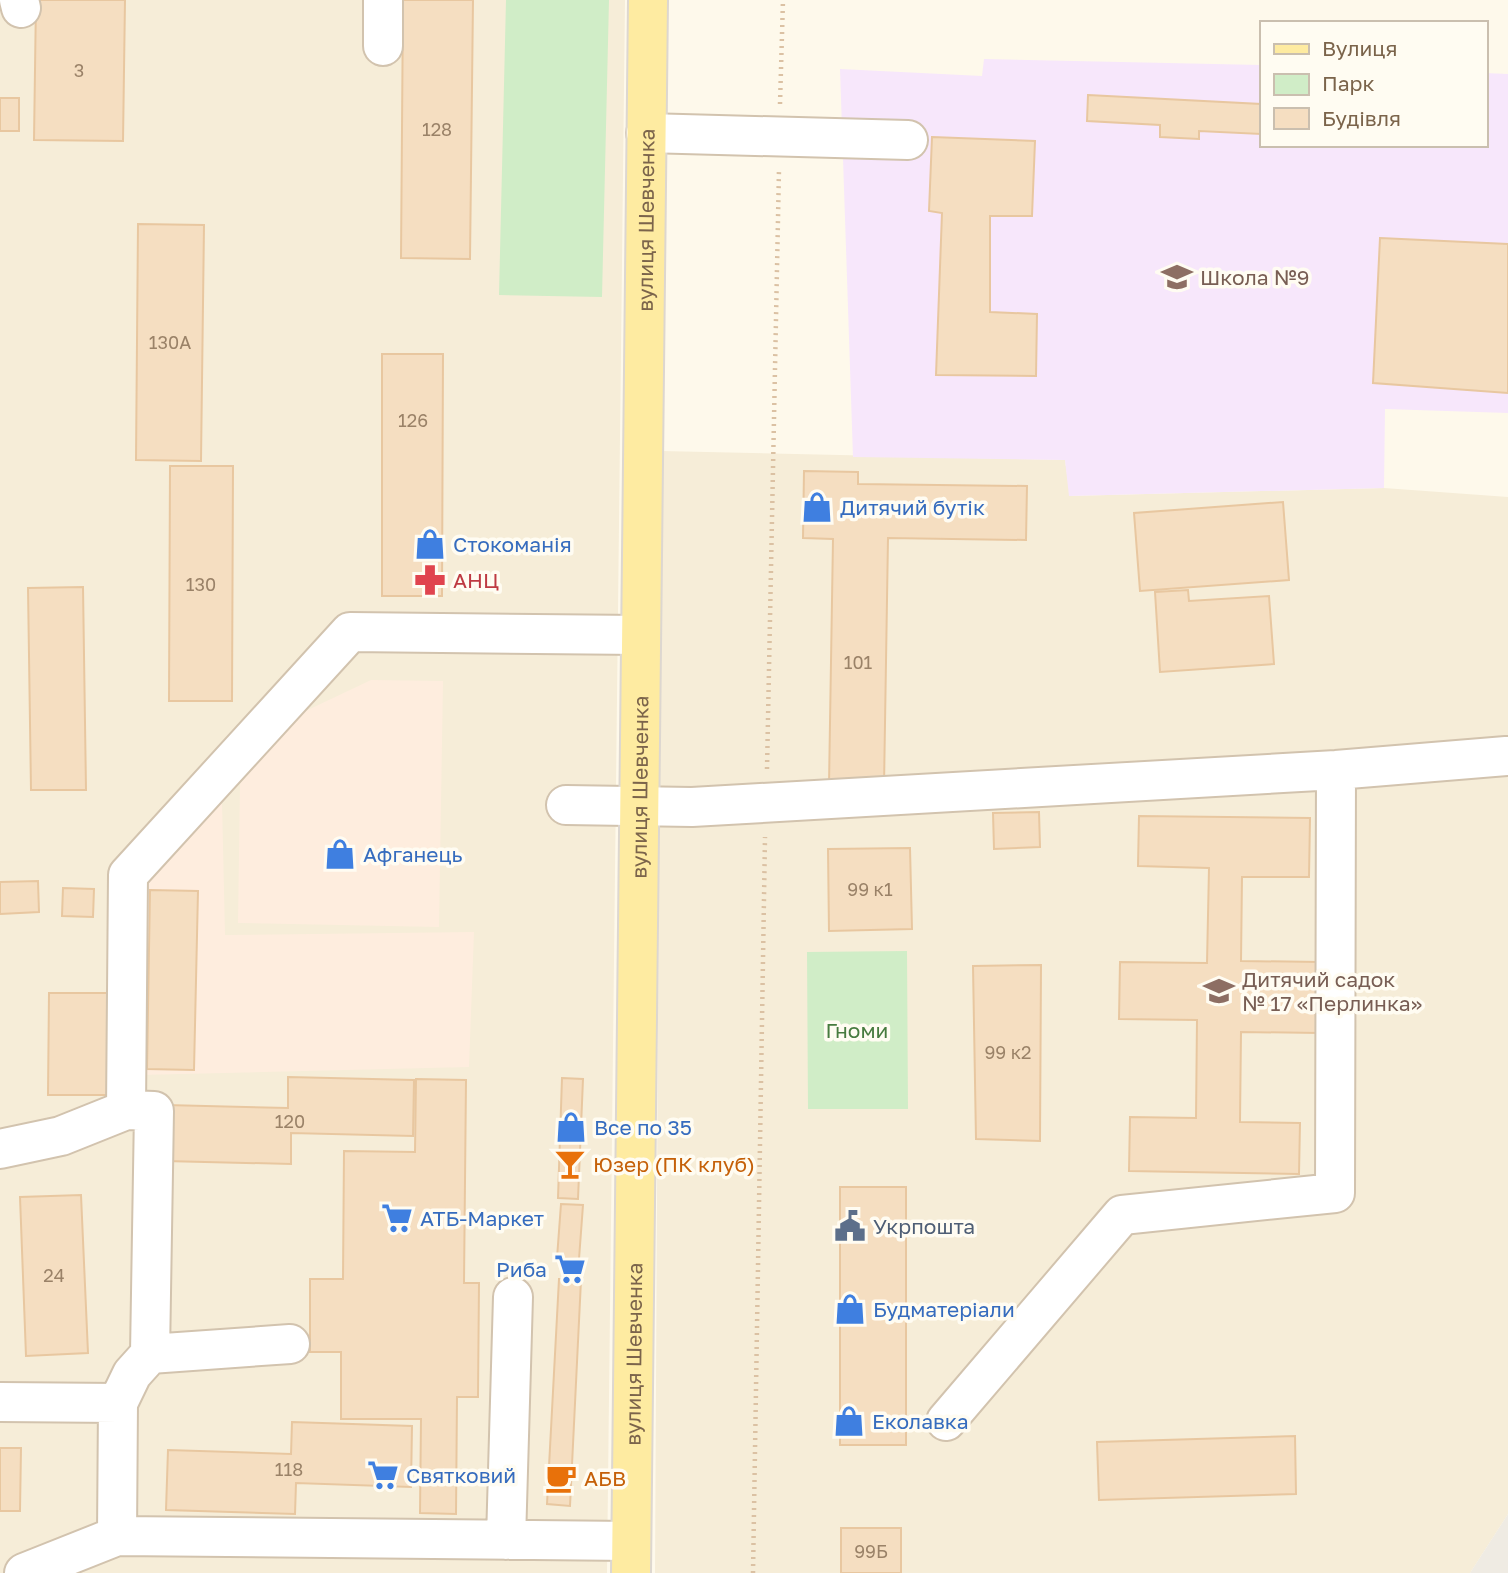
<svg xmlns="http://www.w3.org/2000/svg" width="1508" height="1573" viewBox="0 0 1508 1573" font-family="'Golos Text',sans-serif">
	<rect width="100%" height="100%" fill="#fef9eb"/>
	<path fill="#f6edd8" d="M 0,0 L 625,0 L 607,1573 L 0,1573 Z
		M 661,451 L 1065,460 L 1070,496 L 1384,488 L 1508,497 L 1508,1514 L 1470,1573 L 655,1573 Z"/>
	<path fill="#feedde" d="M 371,680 L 443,681 L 439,927 L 238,923 L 240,784 L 293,717 Z
		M 222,802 L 225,935 L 474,932 L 469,1067 L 139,1075 L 140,878 Z"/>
	<path fill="#efebe3" d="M 1508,1514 L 1508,1573 L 1470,1573 Z"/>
	<path fill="#f7e7fb" d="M 984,59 L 1261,65 L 1261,145 L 1485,145 L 1485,73 L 1508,74 L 1508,413 L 1385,409 L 1384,488 L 1069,496 L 1065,460 L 853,457 L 840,69 L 982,76 Z"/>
	<path fill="#d0edc7" d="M 506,0 L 609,0 L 602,297 L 499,295 Z
		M 907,951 L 908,1109 L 808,1109 L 807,952 Z"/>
	<path fill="#f5dec1" stroke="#e8c7a0" stroke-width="2" d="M 36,0 L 125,0 L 123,141 L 34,140 Z
		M 403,0 L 473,0 L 470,259 L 401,258 Z
		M 1088,95 L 1261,104 L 1261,134 L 1199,131 L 1199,139 L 1160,137 L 1160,125 L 1087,121 Z
		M 0,98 L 19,98 L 19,131 L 0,131 Z
		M 932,137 L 1035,141 L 1032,216 L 990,216 L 990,312 L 1037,314 L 1036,376 L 936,375 L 942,213 L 929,211 Z
		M 138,224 L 204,225 L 201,461 L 136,460 Z
		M 1380,238 L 1508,244 L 1508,393 L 1373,383 Z
		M 382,354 L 443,354 L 442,596 L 382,596 Z
		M 170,466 L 233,466 L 232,701 L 169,701 Z
		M 804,471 L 858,472 L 858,484 L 1027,486 L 1026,540 L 888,538 L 884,786 L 829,785 L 833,539 L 803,538 Z
		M 1283,502 L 1289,580 L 1140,591 L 1134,513 Z
		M 83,587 L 86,790 L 31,790 L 28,588 Z
		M 1188,590 L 1189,601 L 1269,596 L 1274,664 L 1160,672 L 1155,592 Z
		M 1039,812 L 1040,847 L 994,849 L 993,813 Z
		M 1139,816 L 1310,818 L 1309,877 L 1242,877 L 1241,961 L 1320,962 L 1319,1033 L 1241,1032 L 1240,1122 L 1300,1123 L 1299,1174 L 1129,1171 L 1130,1117 L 1196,1118 L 1197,1020 L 1119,1019 L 1120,962 L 1207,963 L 1209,868 L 1138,866 Z
		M 910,848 L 912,929 L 829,931 L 828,849 Z
		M 38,881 L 39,912 L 0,914 L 0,882 Z
		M 63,888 L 94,889 L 93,917 L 62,916 Z
		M 150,890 L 198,891 L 194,1070 L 147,1069 Z
		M 1041,965 L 1040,1141 L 976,1139 L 973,966 Z
		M 49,993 L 110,993 L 109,1095 L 48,1095 Z
		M 288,1077 L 414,1080 L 413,1136 L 291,1133 L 291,1164 L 165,1161 L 166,1105 L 288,1108 Z
		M 562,1078 L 583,1079 L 578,1199 L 558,1198 Z
		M 416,1079 L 466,1080 L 464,1283 L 479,1283 L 478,1397 L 457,1397 L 456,1514 L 420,1513 L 421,1419 L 341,1419 L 341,1352 L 310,1352 L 310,1279 L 343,1279 L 344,1151 L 415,1152 Z
		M 840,1187 L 906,1187 L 906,1445 L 840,1445 Z
		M 81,1195 L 88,1353 L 26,1356 L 20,1197 Z
		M 561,1204 L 583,1205 L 579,1259 L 557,1258 Z
		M 559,1279 L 581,1280 L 570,1506 L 547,1504 Z
		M 292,1422 L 412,1426 L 411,1487 L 296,1483 L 295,1514 L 166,1510 L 168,1450 L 291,1454 Z
		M 1295,1436 L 1296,1494 L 1099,1500 L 1097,1442 Z
		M 0,1448 L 21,1448 L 20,1511 L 0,1511 Z
		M 841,1528 L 901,1528 L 901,1573 L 841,1573 Z"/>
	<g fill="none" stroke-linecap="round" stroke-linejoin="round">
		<defs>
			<path id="minor" d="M 19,0 L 21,8
				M 383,0 L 383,46
				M 646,133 L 908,140
				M 566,805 L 692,807 L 1336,770 L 1506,756
				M 126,1110 L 128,875 L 350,632 L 641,635
				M 0,1149 L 61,1136 L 126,1110 L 154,1111 L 150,1354
				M 0,1402 L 118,1403 L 117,1536 L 631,1541
				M 118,1403 L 132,1374 L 150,1354 L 290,1344
				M 946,1421 L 1122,1215 L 1335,1193 L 1336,770
				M 506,1540 L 513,1297
				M 24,1573 L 117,1536"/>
			<g id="major">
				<path id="s1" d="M 631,1573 L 648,0"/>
			</g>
		</defs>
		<use href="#minor" stroke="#d2c3ae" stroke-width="42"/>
		<use href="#major" stroke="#ddd7d0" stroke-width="42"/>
		<path stroke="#dbc1a3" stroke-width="4.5" stroke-dasharray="2 5" stroke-linecap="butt" d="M 780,104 L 783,0
			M 767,769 L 779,169
			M 753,1573 L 765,837"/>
		<use href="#minor" stroke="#fff" stroke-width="38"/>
		<use href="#major" stroke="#feeba1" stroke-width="38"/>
	</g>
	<defs>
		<symbol id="school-bare" viewBox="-9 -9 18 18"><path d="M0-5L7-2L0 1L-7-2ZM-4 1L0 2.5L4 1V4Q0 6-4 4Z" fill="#8d6e63" stroke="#fffcf2" stroke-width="2.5" paint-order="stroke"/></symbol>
		<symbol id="shop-bare" viewBox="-9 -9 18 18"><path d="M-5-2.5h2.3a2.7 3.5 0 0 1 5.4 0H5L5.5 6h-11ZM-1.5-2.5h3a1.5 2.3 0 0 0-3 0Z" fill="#3f7fe0" stroke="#fffcf2" stroke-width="2.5" paint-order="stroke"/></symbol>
		<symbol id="pharmacy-bare" viewBox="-9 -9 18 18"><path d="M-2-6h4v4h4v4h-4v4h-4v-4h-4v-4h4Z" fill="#e0444e" stroke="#fffcf2" stroke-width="2.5" paint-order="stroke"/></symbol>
		<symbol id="bar-bare" viewBox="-9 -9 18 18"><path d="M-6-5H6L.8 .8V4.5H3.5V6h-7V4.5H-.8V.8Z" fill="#e8710a" stroke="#fffcf2" stroke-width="2.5" paint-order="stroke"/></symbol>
		<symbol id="supermarket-bare" viewBox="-9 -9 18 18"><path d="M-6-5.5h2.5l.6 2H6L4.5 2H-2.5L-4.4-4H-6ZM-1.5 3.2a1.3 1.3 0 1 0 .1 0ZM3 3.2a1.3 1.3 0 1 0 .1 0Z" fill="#3f7fe0" stroke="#fffcf2" stroke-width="2.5" paint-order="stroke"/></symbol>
		<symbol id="civic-bare" viewBox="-9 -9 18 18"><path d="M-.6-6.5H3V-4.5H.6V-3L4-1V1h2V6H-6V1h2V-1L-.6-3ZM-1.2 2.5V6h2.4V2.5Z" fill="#5c6f8a" stroke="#fffcf2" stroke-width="2.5" paint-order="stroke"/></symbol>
		<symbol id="cafe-bare" viewBox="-9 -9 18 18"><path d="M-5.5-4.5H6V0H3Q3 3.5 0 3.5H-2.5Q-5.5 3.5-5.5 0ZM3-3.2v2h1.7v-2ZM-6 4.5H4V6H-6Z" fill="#e8710a" stroke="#fffcf2" stroke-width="2.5" paint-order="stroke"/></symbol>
	</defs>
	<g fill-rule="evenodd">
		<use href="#school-bare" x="1155" y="255" width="44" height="44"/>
		<use href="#shop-bare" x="795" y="485" width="44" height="44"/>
		<use href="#shop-bare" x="408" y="522" width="44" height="44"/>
		<use href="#pharmacy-bare" x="408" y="558" width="44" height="44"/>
		<use href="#shop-bare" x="318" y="832" width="44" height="44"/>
		<use href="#school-bare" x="1197" y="969" width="44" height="44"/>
		<use href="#shop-bare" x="549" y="1105" width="44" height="44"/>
		<use href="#bar-bare" x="548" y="1142" width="44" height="44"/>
		<use href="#supermarket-bare" x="375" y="1196" width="44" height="44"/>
		<use href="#civic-bare" x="828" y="1204" width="44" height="44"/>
		<use href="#supermarket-bare" x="548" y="1247" width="44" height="44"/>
		<use href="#shop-bare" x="828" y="1287" width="44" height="44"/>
		<use href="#shop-bare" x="827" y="1399" width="44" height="44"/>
		<use href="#supermarket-bare" x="361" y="1453" width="44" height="44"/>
		<use href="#cafe-bare" x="539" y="1456" width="44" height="44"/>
	</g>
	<g text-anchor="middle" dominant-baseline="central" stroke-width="7" stroke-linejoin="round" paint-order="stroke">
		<g font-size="18" fill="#9a8268">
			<text x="79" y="70">3</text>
			<text x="437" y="129">128</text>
			<text x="170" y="342">130А</text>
			<text x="413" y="420">126</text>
			<text x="201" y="584">130</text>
			<text x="858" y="662">101</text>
			<text x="870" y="889">99 к1</text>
			<text x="1008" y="1052">99 к2</text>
			<text x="290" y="1121">120</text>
			<text x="54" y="1275">24</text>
			<text x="289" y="1469">118</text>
			<text x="871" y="1551">99Б</text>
		</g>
		<g font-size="21" fill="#7b644b" stroke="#fffcf2">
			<text stroke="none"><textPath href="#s1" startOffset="1353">вулиця Шевченка</textPath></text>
			<text stroke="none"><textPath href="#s1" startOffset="786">вулиця Шевченка</textPath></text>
			<text stroke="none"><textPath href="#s1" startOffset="219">вулиця Шевченка</textPath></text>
		</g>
		<g font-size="21" fill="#785e54" stroke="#fffcf2" text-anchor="start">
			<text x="1200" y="277">Школа №9</text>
			<text x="1242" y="979">Дитячий садок<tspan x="1242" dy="24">№ 17 «Перлинка»</tspan></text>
		</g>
		<g font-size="21" fill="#366cbe" stroke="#fffcf2" text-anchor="start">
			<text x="840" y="507">Дитячий бутік</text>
			<text x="453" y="544">Стокоманія</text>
			<text x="363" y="854">Афганець</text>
			<text x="594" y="1127">Все по 35</text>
			<text x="420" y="1218">АТБ-Маркет</text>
			<text x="547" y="1269" text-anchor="end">Риба</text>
			<text x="873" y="1309">Будматеріали</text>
			<text x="872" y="1421">Еколавка</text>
			<text x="406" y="1475">Святковий</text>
		</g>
		<g font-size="21" fill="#be3a42" stroke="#fffcf2" text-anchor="start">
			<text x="453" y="580">АНЦ</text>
		</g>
		<g font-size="21" fill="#477b3f" stroke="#fffcf2">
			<text x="857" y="1030">Гноми</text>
		</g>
		<g font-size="21" fill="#c56008" stroke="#fffcf2" text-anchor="start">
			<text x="593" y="1164">Юзер (ПК клуб)</text>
			<text x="584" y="1478">АБВ</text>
		</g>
		<g font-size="21" fill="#4e5e75" stroke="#fffcf2" text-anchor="start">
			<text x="873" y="1226">Укрпошта</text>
		</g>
	</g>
	<rect x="1260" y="21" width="228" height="126" fill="#fffcf2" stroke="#cabfaf" stroke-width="2"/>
	<rect x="1274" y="44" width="35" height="10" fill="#feeba1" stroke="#cabfaf" stroke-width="2"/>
	<text x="1322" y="56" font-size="21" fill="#7b644b">Вулиця</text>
	<rect x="1274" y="74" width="35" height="21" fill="#d0edc7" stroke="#cabfaf" stroke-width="2"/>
	<text x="1322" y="91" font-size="21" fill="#7b644b">Парк</text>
	<rect x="1274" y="108" width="35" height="21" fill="#f5dec1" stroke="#cabfaf" stroke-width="2"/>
	<text x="1322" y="126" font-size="21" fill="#7b644b">Будівля</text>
</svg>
